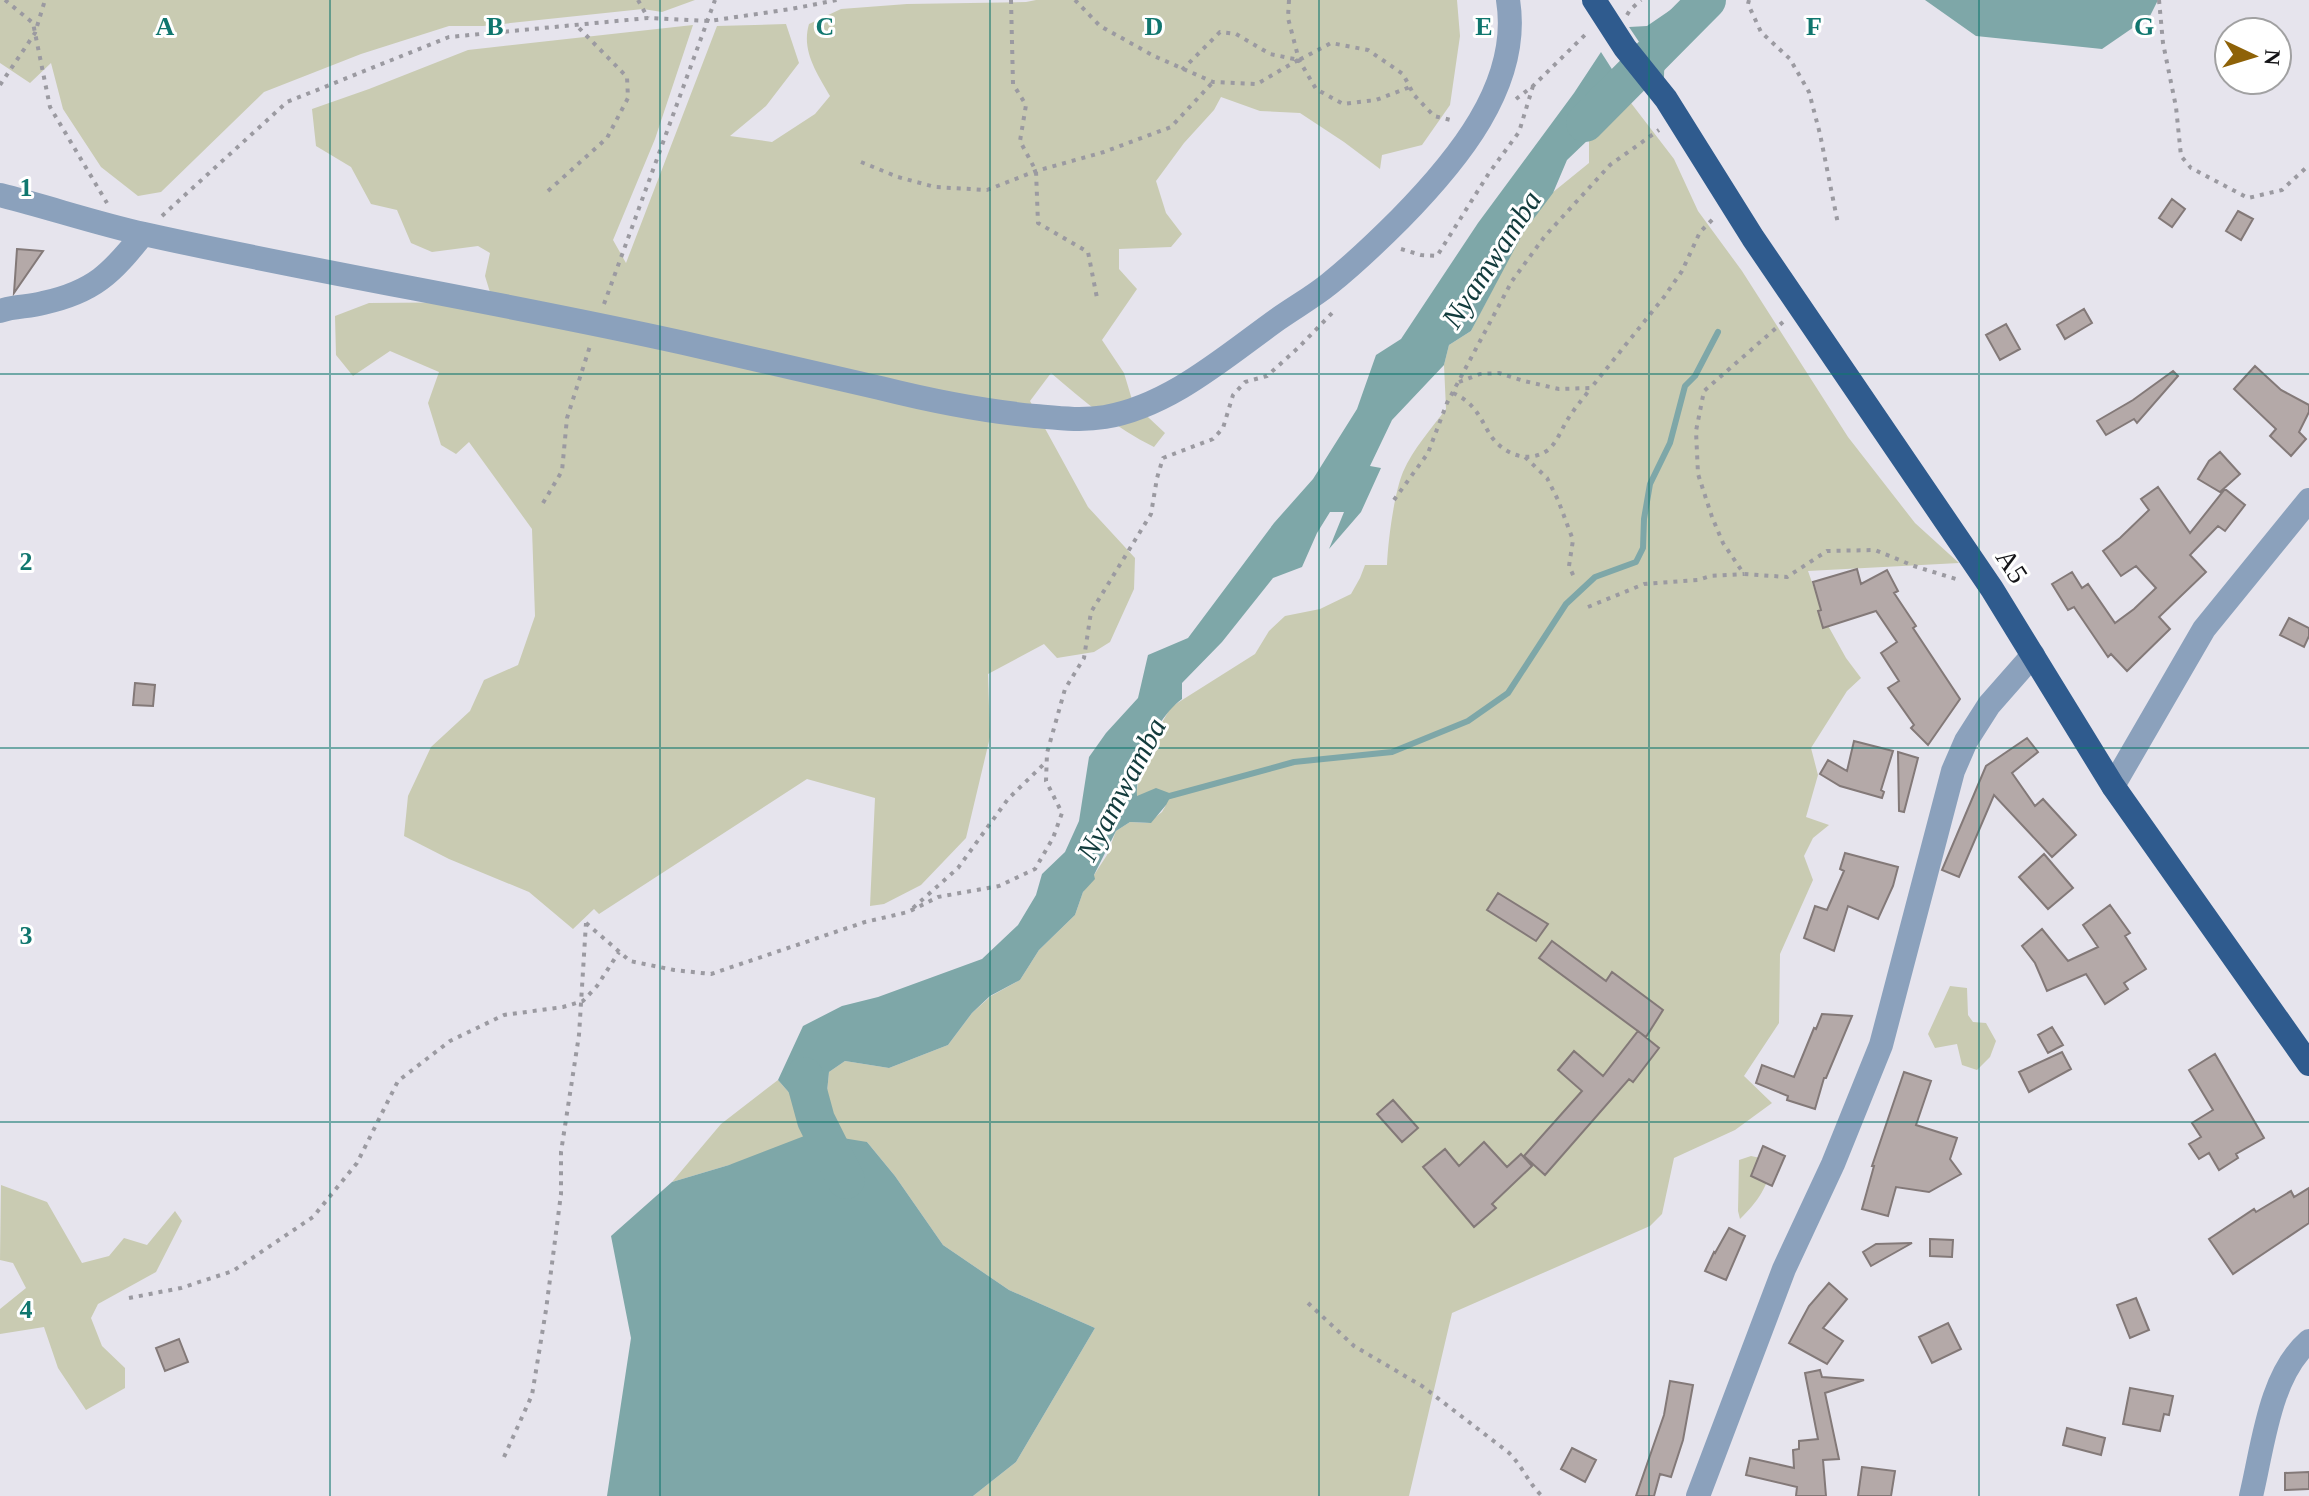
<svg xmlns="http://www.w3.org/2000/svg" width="2309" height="1496" viewBox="0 0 2309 1496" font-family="'Times New Roman',serif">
	<rect width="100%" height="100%" fill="#e6e4ed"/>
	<path fill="#c9cbb2" d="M 0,0 L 695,0 L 662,12 L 643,9 L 483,26 L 449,26 L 361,54 L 264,92 L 161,192 L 138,196 L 101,167 L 63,109 L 51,63 L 30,83 L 0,63 Z
		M 1036,0 L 1457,0 L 1460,36 L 1450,105 L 1422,145 L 1382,155 L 1380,169 L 1344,142 L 1300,113 L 1260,111 L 1221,97 L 1214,110 L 1184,143 L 1156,181 L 1166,213 L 1182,234 L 1171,247 L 1119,249 L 1119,269 L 1137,289 L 1102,340 L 1124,373 L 1133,403 L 1165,433 L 1154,447 C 1115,428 1084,401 1051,373 L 1030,401 L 1088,507 L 1135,558 L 1134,589 L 1110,642 L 1094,652 L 1057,658 L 1044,644 L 988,674 L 990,737 L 966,838 L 921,885 L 884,904 L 870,906 L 875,798 L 807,779 L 599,914 L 594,909 L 573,929 L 529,892 L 449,859 L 404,836 L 408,796 L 431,747 L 470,711 L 484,680 L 518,665 L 535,616 L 532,529 L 469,442 L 456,454 L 441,445 L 428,403 L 439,372 L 390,351 L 353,376 L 336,355 L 335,316 L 369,303 L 493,302 L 485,276 L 490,253 L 478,246 L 432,252 L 411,243 L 397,210 L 371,204 L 351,167 L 316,146 L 312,109 L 369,89 L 468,50 L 693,25 L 655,139 L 613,240 L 626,263 L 717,26 L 786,24 L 799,63 L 766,106 L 730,136 L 772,142 L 815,114 L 830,96 C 817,73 801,51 809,24 L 841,9 L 907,4 L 1026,2 Z
		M 1631,103 L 1674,159 L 1698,211 L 1742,271 L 1848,437 L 1915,523 L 1959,563 L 1808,571 L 1826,622 L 1846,658 L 1861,678 L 1847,691 L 1811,748 L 1818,775 L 1806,817 L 1829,825 L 1813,838 L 1804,856 L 1813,880 L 1780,954 L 1779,1023 L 1744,1076 L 1772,1103 L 1735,1130 L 1674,1158 L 1662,1214 L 1650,1226 L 1452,1313 L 1409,1496 L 973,1496 L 1016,1462 L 1095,1328 L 1009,1290 L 943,1245 L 895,1176 L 867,1142 L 729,1165 L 672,1182 L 721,1124 L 778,1080 L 792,1096 L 803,1092 L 815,1128 L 827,1092 L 829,1072 L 845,1061 L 889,1068 L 948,1045 L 972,1013 L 991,996 L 1020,980 L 1039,950 L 1075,915 L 1083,892 L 1107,855 L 1116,831 L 1130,822 L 1148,823 L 1162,812 L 1166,805 L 1136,796 L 1142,757 L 1171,707 L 1255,654 L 1269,631 L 1285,616 L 1320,609 L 1351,594 L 1360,578 L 1365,565 L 1387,565 C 1388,541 1394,494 1403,472 C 1413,449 1431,429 1446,409 L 1444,365 L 1449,345 L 1471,331 L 1519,238 L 1552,193 L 1589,163 L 1589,139 L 1607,107 Z
		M 1950,986 L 1967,988 L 1968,1015 L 1973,1022 L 1986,1023 L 1996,1041 L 1990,1057 L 1977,1070 L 1962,1065 L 1957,1044 L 1935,1048 L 1928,1034 Z
		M 1751,1156 L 1775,1161 C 1766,1187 1760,1200 1740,1219 L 1738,1211 L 1739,1160 Z
		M 1,1185 L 47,1202 L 82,1263 L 109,1256 L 124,1238 L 147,1245 L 175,1211 L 182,1221 L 156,1272 L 98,1304 L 91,1318 L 102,1346 L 125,1368 L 125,1388 L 86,1410 L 58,1368 L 44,1327 L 0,1334 L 0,1309 L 26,1288 L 13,1263 L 0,1260 Z"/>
	<path fill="#7ea7a8" d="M 1685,0 L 1709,0 C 1683,28 1664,38 1664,79 L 1629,27 L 1647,26 Z
		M 1925,0 L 2158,0 L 2150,16 L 2102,49 L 1976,36 Z
		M 1601,52 L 1624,88 L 1607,107 L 1589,139 L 1567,160 L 1553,193 L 1523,233 L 1471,331 L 1449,345 L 1444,365 L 1392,420 L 1370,466 L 1381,468 L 1361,512 L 1329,549 L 1344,512 L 1330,512 L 1317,533 L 1302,567 L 1273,578 L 1222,642 L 1182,683 L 1182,699 C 1157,717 1135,765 1137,796 L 1156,788 L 1172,794 L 1166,805 L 1151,823 L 1130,822 L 1116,831 L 1094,875 L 1095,879 L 1083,892 L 1075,915 L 1039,950 L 1020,980 L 990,996 L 972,1013 L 948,1045 L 889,1068 L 845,1061 L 829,1072 L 827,1092 L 815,1129 L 803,1092 L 792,1096 L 778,1080 L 803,1026 L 842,1006 L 878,997 L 982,959 L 1018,925 L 1036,895 L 1042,874 L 1065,852 L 1079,821 L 1089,757 L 1106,733 L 1138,698 L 1148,655 L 1188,638 L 1274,523 L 1313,479 L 1357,409 L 1376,355 L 1401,339 L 1478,223 L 1574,93 Z
		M 812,1133 L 867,1142 L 895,1176 L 943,1245 L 1009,1290 L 1095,1328 L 1016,1462 L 973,1496 L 607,1496 L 631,1338 L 611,1236 L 672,1182 L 729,1165 Z"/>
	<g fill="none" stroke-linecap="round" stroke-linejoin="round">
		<path stroke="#7ea7a8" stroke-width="6" d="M 1166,797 L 1294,762 L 1392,752 L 1468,721 L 1508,693 L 1566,604 L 1595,577 L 1636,562 L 1643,548 L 1644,519 L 1650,484 L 1670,443 L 1685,386 L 1695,376 L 1718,332"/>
		<path stroke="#7ea7a8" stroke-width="38" d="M 1585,123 L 1707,0
			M 804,1076 L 816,1120 L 846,1180"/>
	</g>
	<path fill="#b4a9a8" stroke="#837978" stroke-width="2" d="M 2172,199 L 2185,209 L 2172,227 L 2159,218 Z
		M 2238,211 L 2253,219 L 2241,240 L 2226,231 Z
		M 17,249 L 43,251 L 14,293 Z
		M 2084,309 L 2092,323 L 2065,339 L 2057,325 Z
		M 2006,324 L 2020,349 L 2000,360 L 1986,335 Z
		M 2255,366 L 2281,390 L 2309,405 L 2309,412 L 2299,432 L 2306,439 L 2291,456 L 2270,436 L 2276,429 L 2234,389 Z
		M 2173,371 L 2178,376 L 2137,423 L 2134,419 L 2106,435 L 2097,421 L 2133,400 Z
		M 2220,452 L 2240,474 L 2220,492 L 2198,479 L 2209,461 Z
		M 2158,487 L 2190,533 L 2225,489 L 2245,505 L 2225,531 L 2218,526 L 2190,555 L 2206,572 L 2159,617 L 2170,629 L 2127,671 L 2111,654 L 2108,657 L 2074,607 L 2068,610 L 2052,584 L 2072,572 L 2082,588 L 2088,584 L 2115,623 L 2134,609 L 2156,588 L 2136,566 L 2121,576 L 2103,551 L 2120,538 L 2149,510 L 2141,499 Z
		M 1857,569 L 1861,584 L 1887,570 L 1898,591 L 1894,593 L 1916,626 L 1913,628 L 1960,699 L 1928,745 L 1911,728 L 1914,725 L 1888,688 L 1899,681 L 1881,653 L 1897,642 L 1876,611 L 1823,628 L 1818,611 L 1821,610 L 1813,582 Z
		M 2289,618 L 2309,628 L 2309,636 L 2304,647 L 2280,635 Z
		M 135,683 L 155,685 L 153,706 L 133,705 Z
		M 2027,738 L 2038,752 L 2012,773 L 2035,806 L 2043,799 L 2076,835 L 2052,857 L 1994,795 L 1959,877 L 1942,870 L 1986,766 Z
		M 1854,741 L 1893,751 L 1881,790 L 1884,792 L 1882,798 L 1840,786 L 1820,774 L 1828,760 L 1847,771 Z
		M 1898,752 L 1918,758 L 1904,812 L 1899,811 Z
		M 1845,853 L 1898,867 L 1893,886 L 1878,919 L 1848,906 L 1834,951 L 1804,938 L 1815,906 L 1827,910 L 1844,871 L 1840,869 Z
		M 2044,854 L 2073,888 L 2048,909 L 2019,877 Z
		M 1498,893 L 1548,924 L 1536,941 L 1487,910 Z
		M 2110,905 L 2130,933 L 2125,936 L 2146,969 L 2124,983 L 2128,989 L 2105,1004 L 2086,974 L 2047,991 L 2035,963 L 2022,946 L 2042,929 L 2068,961 L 2098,947 L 2083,925 Z
		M 1552,941 L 1606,981 L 1612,972 L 1663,1010 L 1646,1037 L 1539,958 Z
		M 1822,1014 L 1852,1016 L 1826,1078 L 1824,1078 L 1815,1109 L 1787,1100 L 1788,1096 L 1756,1083 L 1762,1065 L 1794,1077 L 1814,1028 L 1816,1029 Z
		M 2052,1027 L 2063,1045 L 2048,1053 L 2038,1035 Z
		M 1638,1031 L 1659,1048 L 1633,1082 L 1629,1079 L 1545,1175 L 1524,1156 L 1582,1091 L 1558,1070 L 1574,1051 L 1603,1076 Z
		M 2062,1052 L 2071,1069 L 2029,1092 L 2019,1072 Z
		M 2215,1054 L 2264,1138 L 2236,1154 L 2238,1158 L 2219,1170 L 2209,1153 L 2199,1159 L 2189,1144 L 2201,1137 L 2192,1123 L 2213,1110 L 2189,1070 Z
		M 1904,1072 L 1931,1081 L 1916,1125 L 1957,1138 L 1950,1159 L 1961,1174 L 1929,1192 L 1896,1187 L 1888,1216 L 1862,1209 L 1874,1166 L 1872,1166 Z
		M 1393,1100 L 1418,1128 L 1402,1142 L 1377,1114 Z
		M 1484,1142 L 1507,1167 L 1521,1154 L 1532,1166 L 1492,1204 L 1496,1208 L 1474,1227 L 1423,1167 L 1445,1149 L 1459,1166 Z
		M 1763,1146 L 1785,1156 L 1772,1186 L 1751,1176 Z
		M 2309,1188 L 2309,1223 L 2233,1274 L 2209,1239 L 2254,1209 L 2256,1212 L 2291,1191 L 2294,1197 Z
		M 1729,1228 L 1745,1236 L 1726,1280 L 1705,1271 L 1714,1252 L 1715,1253 Z
		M 1930,1239 L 1953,1240 L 1952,1257 L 1930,1256 Z
		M 1912,1243 L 1871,1266 L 1863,1252 L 1876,1244 Z
		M 1829,1283 L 1847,1299 L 1823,1328 L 1843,1341 L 1827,1364 L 1789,1343 L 1809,1306 Z
		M 2136,1298 L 2149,1330 L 2130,1338 L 2117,1305 Z
		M 1948,1323 L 1961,1349 L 1932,1363 L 1919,1337 Z
		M 179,1339 L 188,1362 L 165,1371 L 156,1348 Z
		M 1820,1370 L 1822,1377 L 1864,1380 L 1825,1393 L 1839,1459 L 1823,1460 L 1826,1496 L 1796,1496 L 1797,1487 L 1746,1475 L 1750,1458 L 1794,1468 L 1793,1450 L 1799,1449 L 1799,1441 L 1818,1439 L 1805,1373 Z
		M 1670,1381 L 1693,1385 L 1683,1440 L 1671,1477 L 1660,1474 L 1654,1496 L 1636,1496 L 1664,1415 Z
		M 2130,1388 L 2173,1396 L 2169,1415 L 2164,1414 L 2160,1431 L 2123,1424 Z
		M 2067,1428 L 2105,1438 L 2101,1455 L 2063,1445 Z
		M 1572,1448 L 1596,1460 L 1585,1482 L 1561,1469 Z
		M 1862,1467 L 1895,1471 L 1891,1496 L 1858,1496 Z
		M 2309,1472 L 2309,1489 L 2285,1490 L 2285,1473 Z"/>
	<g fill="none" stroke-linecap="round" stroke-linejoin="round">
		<path stroke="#9b9aa1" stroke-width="4" stroke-dasharray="4 6" stroke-linecap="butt" d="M 5,0 L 33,23 L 50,107 L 107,203
			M 638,0 L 648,18
			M 1011,0 L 1013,84 L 1026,105 L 1020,141 L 1036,171 L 1038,223 L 1088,252 L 1097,298
			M 1075,0 L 1100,26 L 1154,56 L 1213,82 L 1257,84 L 1298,60
			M 1289,0 L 1288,18 L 1299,60 L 1316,89 L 1343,104 L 1376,100 L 1410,87
			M 1749,0 L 1748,4 L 1761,32 L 1790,59 L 1809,92 L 1820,134 L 1838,224
			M 2159,0 L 2163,43 L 2176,107 L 2181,156 L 2191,168 L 2248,198 L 2282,190 L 2309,165
			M 1627,15 L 1630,10 L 1641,0
			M 1182,70 L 1220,32 L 1236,34 L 1270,54 L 1299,60 L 1331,43 L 1368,50 L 1403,74 L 1414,95 L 1434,116 L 1455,121
			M 0,85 L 35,33 L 45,0
			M 1516,99 L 1533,86 L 1589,31
			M 861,162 L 898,177 L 935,187 L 987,190 L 1036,171 L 1104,152 L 1171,127 L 1213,82
			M 548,191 L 607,138 L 628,98 L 627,77 L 576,25
			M 162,216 L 287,102 L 449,37 L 648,18 L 709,21 L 791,9 L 837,0
			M 1401,249 L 1421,255 L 1437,256 L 1489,173 L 1519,132 L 1533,86
			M 604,304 L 715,0
			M 1783,322 L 1704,391 L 1696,431 L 1698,474 L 1712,517 L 1723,543 L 1744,574 L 1787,577 L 1827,551 L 1875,550 L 1914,566 L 1959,580
			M 1459,382 L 1480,374 L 1499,373 L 1524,381 L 1559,389 L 1591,388 L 1664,297 L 1682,271 L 1700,232 L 1714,218
			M 1453,393 C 1473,402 1479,415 1489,433 C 1501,453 1527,465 1548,450 C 1556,443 1560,433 1565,424 C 1572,411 1582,400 1591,388
			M 1525,457 L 1547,478 L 1558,500 L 1573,540 L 1569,566 L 1574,577
			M 1394,500 L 1428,453 L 1447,403 L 1512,281 L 1545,236 L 1610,165 L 1659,130
			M 543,503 L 562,471 L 567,418 L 590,346
			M 1588,607 L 1644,584 L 1698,580 L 1710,576 L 1744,574
			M 913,908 L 958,868 L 1008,799 L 1046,762
			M 586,923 L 630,961 L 674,970 L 711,974 L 865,922 L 908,912 L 938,897 L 999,886 L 1035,869 L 1053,838 L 1062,813 L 1046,781 L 1047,753 L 1065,689 L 1084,658 L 1091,612 L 1151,514 L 1157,478 L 1163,458 L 1213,439 L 1223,428 L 1233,395 L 1245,382 L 1267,376 L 1298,348 L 1336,309
			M 129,1298 L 181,1288 L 233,1271 L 313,1217 L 357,1163 L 398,1081 L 450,1041 L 504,1015 L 563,1007 L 583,1001 L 597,986 L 619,952
			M 1308,1303 L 1354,1346 L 1422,1386 L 1508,1452 C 1522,1465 1528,1483 1542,1496
			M 504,1457 L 532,1395 L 546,1310 L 561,1194 L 561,1152 L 579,1035 L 586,923"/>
		<path stroke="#8ba1bc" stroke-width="24" d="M 0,195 C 48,207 95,223 144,234 C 323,274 505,303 684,343 C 750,358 815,373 880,388 C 932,401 982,411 1035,416 C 1058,418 1081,421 1105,417 C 1170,406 1226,356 1278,319 C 1295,307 1313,297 1329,284 C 1354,264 1377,242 1400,219 C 1455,163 1522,85 1508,0
			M 0,311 C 14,306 29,307 43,303 C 94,292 112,273 143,234
			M 2113,786 L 2204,629 L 2309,500
			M 1698,1496 L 1784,1269 L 1833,1164 L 1881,1045 L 1953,771 L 1966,741 L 1989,705 L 2033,655
			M 2251,1496 C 2263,1447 2269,1376 2309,1341"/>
		<path stroke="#2f5b8e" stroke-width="24" d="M 1594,0 L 1625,48 L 1666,99 L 1753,238 L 1992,589 L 2113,786 L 2309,1064"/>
	</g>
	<path fill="none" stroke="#0f766e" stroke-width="2" stroke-opacity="0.55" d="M 330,0 L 330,1496M 660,0 L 660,1496M 990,0 L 990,1496M 1319,0 L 1319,1496M 1649,0 L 1649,1496M 1979,0 L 1979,1496M 0,374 L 2309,374M 0,748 L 2309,748M 0,1122 L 2309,1122"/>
	<g text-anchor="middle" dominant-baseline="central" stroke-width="6" stroke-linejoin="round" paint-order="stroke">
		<g font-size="28" fill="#141417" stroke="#fff">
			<text transform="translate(2012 566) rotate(57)">A5</text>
		</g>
		<g font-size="30" font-style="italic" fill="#123b3c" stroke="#fff">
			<text transform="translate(1491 259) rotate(-57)">Nyamwamba</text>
			<text transform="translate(1121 789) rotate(-62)">Nyamwamba</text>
		</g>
	</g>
	<g font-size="26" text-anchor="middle" font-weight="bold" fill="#0f766e" stroke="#fff" stroke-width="6" stroke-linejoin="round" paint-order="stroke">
		<text x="165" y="35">A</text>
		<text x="495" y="35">B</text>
		<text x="825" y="35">C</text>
		<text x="1154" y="35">D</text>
		<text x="1484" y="35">E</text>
		<text x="1814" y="35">F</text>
		<text x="2144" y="35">G</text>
		<text x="26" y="196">1</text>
		<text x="26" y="570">2</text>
		<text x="26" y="944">3</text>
		<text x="26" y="1318">4</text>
	</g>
	<g transform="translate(2253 56) rotate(94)"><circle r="38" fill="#ffffff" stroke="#a1a1a2" stroke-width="2"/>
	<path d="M0-6L14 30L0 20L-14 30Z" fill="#8e6208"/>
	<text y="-12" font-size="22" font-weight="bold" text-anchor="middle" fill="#141417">N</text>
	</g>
</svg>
